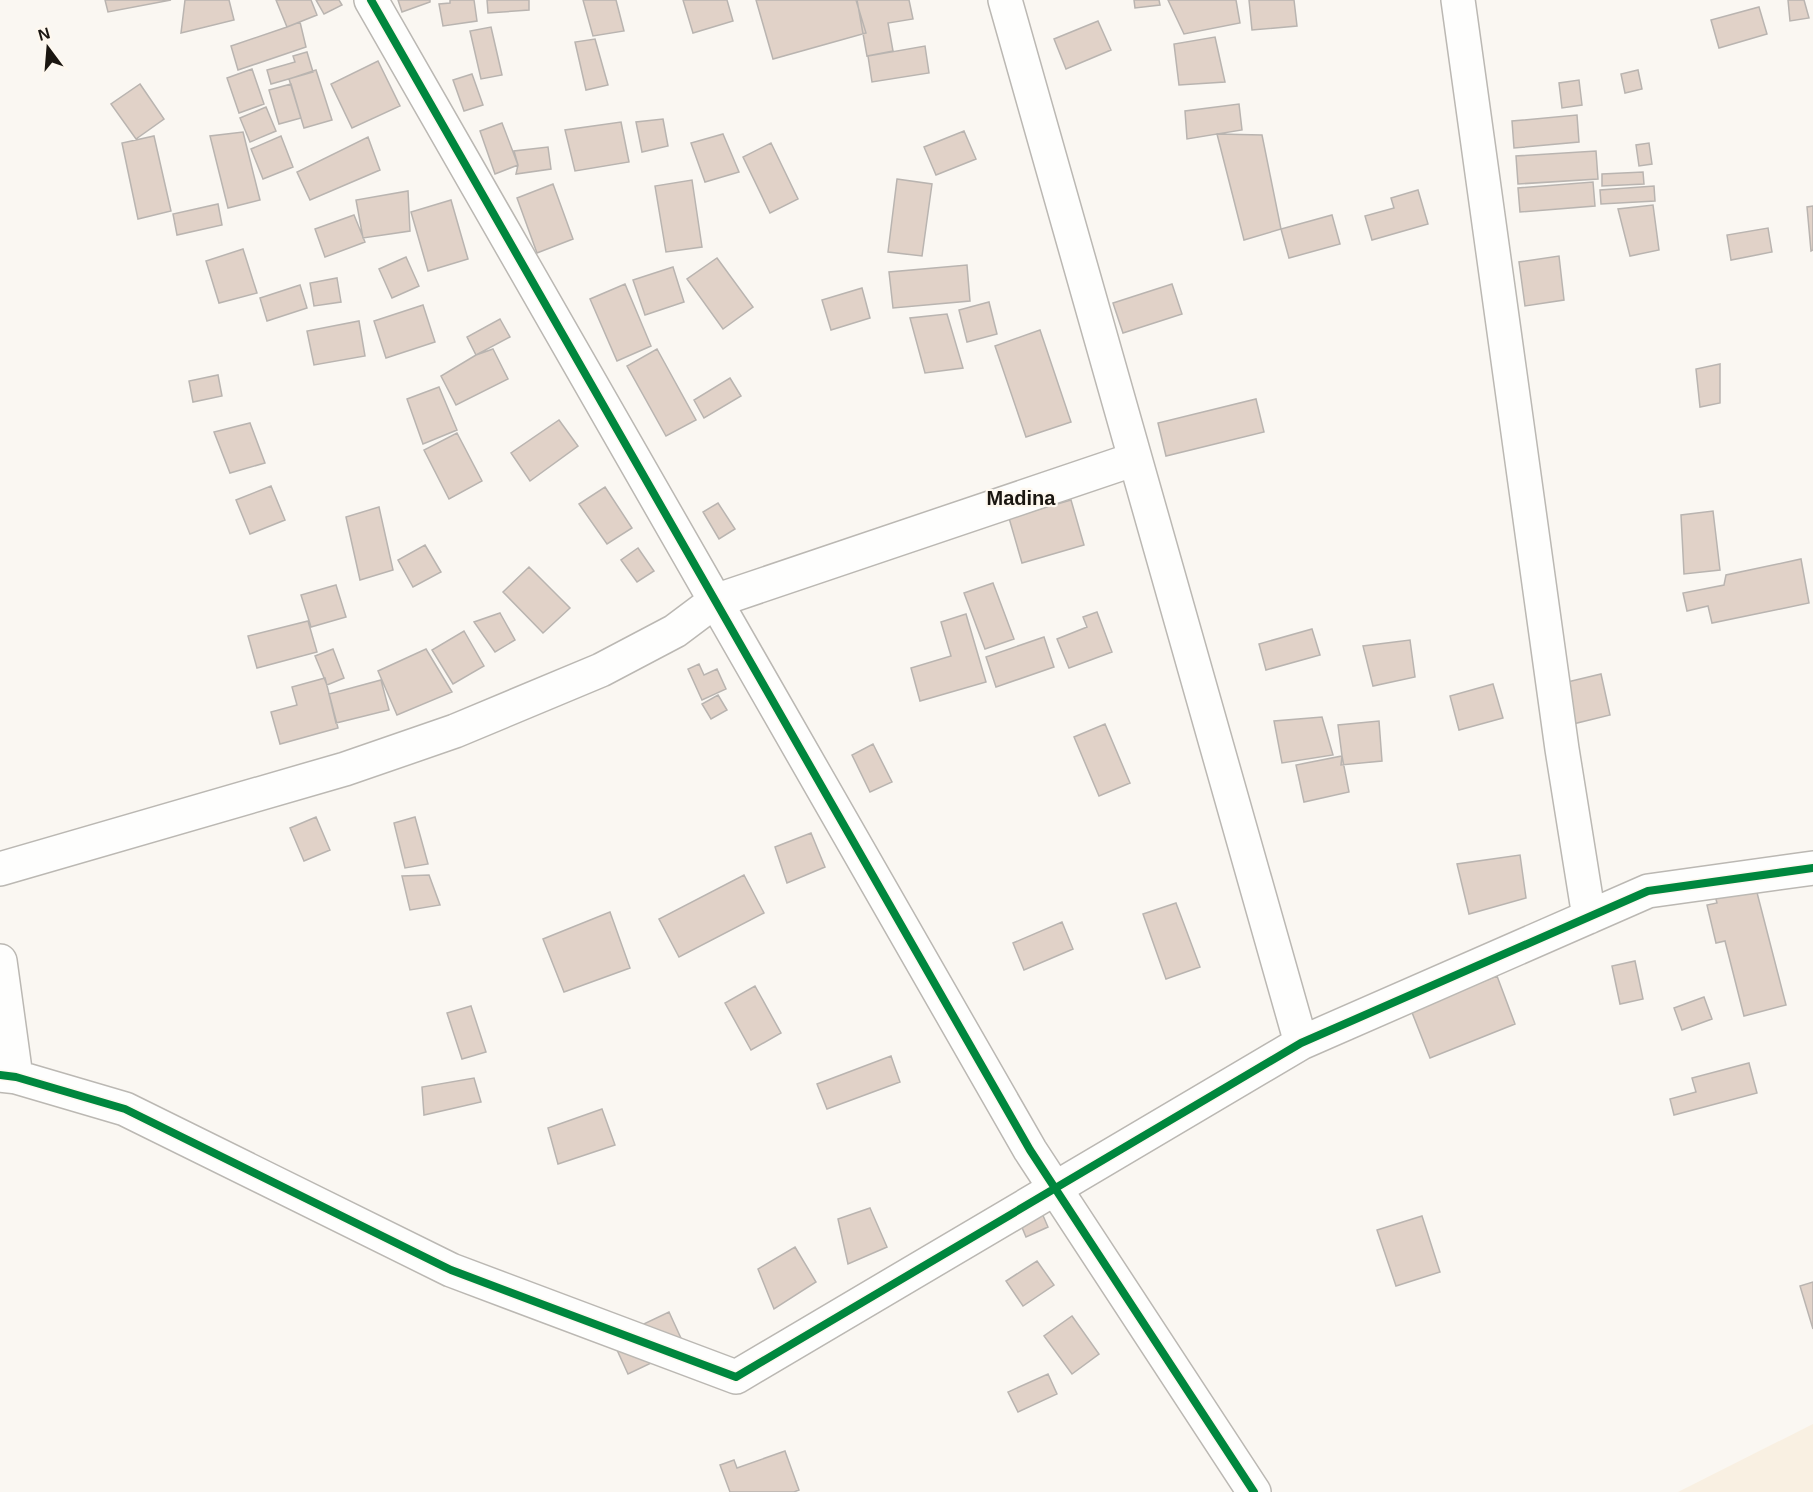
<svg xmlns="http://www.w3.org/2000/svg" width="1813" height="1492" viewBox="0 0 1813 1492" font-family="Arial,sans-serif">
	<rect width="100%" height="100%" fill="#faf7f2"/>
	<path fill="#f9f0e2" d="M 1813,1424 L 1813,1492 L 1678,1492 Z"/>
	<path fill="#e1d2c8" stroke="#b9b4b0" stroke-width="1.5" d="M 105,0 L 171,0 L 108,12 Z
		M 185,0 L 229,0 L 234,20 L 181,33 Z
		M 276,0 L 311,0 L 317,15 L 287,27 Z
		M 316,0 L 339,0 L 342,5 L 324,14 Z
		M 398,0 L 430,0 L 430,2 L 402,12 Z
		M 450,0 L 474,0 L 477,21 L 443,26 L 439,4 L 450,3 Z
		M 487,0 L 529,0 L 529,10 L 488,13 Z
		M 583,0 L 616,0 L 624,31 L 593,36 Z
		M 683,0 L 727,0 L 733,21 L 693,33 Z
		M 756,0 L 856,0 L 866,33 L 773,59 Z
		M 857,0 L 909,0 L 913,19 L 888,23 L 893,51 L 867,56 Z
		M 1134,0 L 1159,0 L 1160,5 L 1135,8 Z
		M 1168,0 L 1236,0 L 1240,23 L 1184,34 Z
		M 1249,0 L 1294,0 L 1297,26 L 1252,30 Z
		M 1788,0 L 1804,0 L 1809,18 L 1790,21 Z
		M 1759,7 L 1767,34 L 1719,48 L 1711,20 Z
		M 1098,21 L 1111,50 L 1066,69 L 1054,39 Z
		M 300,22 L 306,47 L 238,70 L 231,46 L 287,27 Z
		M 491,27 L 502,75 L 481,79 L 470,31 Z
		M 1215,37 L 1225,82 L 1179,85 L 1174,44 Z
		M 595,39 L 608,85 L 586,90 L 575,42 Z
		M 925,46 L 929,73 L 872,82 L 868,56 Z
		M 307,52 L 313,72 L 271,84 L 267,70 L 295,62 L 293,56 Z
		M 378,61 L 400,106 L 352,128 L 331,84 Z
		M 252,69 L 264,104 L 239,113 L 227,78 Z
		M 316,70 L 332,120 L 304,128 L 289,79 Z
		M 1638,70 L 1642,89 L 1625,93 L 1621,74 Z
		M 472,74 L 483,105 L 464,111 L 453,80 Z
		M 1579,80 L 1582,105 L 1562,108 L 1559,83 Z
		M 140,84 L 164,119 L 136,139 L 111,104 Z
		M 291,84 L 301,118 L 279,124 L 269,90 Z
		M 1239,104 L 1242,130 L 1187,139 L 1185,111 Z
		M 266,107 L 276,131 L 250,142 L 240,118 Z
		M 1577,115 L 1579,142 L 1514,148 L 1512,121 Z
		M 663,119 L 668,146 L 642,152 L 636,122 Z
		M 621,122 L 629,162 L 575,171 L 565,130 Z
		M 502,123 L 518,165 L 495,174 L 480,131 Z
		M 964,131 L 976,159 L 936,175 L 924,147 Z
		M 243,132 L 260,200 L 228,208 L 210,136 Z
		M 723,134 L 739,172 L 705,182 L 691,143 Z
		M 1217,134 L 1262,135 L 1281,229 L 1244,240 Z
		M 154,136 L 171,211 L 138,219 L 122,143 Z
		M 281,136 L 293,167 L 263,179 L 251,149 Z
		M 368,137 L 380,170 L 310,200 L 297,172 Z
		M 771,143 L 798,199 L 770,213 L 743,157 Z
		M 1649,143 L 1652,164 L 1639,166 L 1636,145 Z
		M 548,147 L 551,169 L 516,174 L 518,165 L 514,151 Z
		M 1596,151 L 1598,179 L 1518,184 L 1516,156 Z
		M 1643,172 L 1644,184 L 1602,186 L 1602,174 Z
		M 897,179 L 932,184 L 922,256 L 888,252 Z
		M 692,180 L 702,247 L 666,252 L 655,186 Z
		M 1593,182 L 1595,206 L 1520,212 L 1518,188 Z
		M 553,184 L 573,239 L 537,253 L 517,198 Z
		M 1654,186 L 1655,201 L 1601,204 L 1600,190 Z
		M 1418,190 L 1428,224 L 1372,240 L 1365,216 L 1394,208 L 1391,198 Z
		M 408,191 L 410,231 L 363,238 L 356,200 Z
		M 451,200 L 468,259 L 428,271 L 411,212 Z
		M 218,204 L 222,225 L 177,235 L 173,214 Z
		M 1653,205 L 1659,250 L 1630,256 L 1618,209 Z
		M 1813,206 L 1813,250 L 1811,251 L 1807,207 Z
		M 354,215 L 365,242 L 325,257 L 315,229 Z
		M 1332,215 L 1340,244 L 1289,258 L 1281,229 Z
		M 1768,228 L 1772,252 L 1731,260 L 1727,235 Z
		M 243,249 L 257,293 L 219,303 L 206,261 Z
		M 1559,256 L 1564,300 L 1525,306 L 1519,262 Z
		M 406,257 L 419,286 L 392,298 L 379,269 Z
		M 717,258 L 753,307 L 723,329 L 687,279 Z
		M 967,265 L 970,301 L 893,308 L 889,272 Z
		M 673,267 L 684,302 L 645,315 L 633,280 Z
		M 337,278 L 341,302 L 314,306 L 310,283 Z
		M 625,284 L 651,346 L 617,361 L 590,299 Z
		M 1172,284 L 1182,314 L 1123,333 L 1113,303 Z
		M 300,285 L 307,308 L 267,321 L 260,298 Z
		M 862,288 L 870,318 L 831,330 L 822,300 Z
		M 989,302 L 997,334 L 967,342 L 959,310 Z
		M 423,305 L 435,342 L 386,358 L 374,321 Z
		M 947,314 L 963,368 L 925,373 L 910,318 Z
		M 500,319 L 510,337 L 476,355 L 467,337 Z
		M 359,321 L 365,356 L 314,365 L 307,331 Z
		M 1040,330 L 1071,422 L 1026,437 L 995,346 Z
		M 493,349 L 508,379 L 456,405 L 441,376 L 476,355 Z
		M 657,349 L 696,420 L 666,436 L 627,366 Z
		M 1720,364 L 1720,403 L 1700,407 L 1696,369 Z
		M 218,375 L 222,396 L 193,402 L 189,381 Z
		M 730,378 L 741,396 L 704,418 L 694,400 Z
		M 439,387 L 457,430 L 423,444 L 407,399 Z
		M 1256,399 L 1264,432 L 1166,456 L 1158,423 Z
		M 559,420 L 578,446 L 530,481 L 511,453 Z
		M 250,423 L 265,463 L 230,473 L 214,432 Z
		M 457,433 L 482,481 L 449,499 L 424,450 Z
		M 271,486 L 285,520 L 250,534 L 236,500 Z
		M 605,487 L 632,528 L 607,544 L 579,504 Z
		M 1071,500 L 1084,545 L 1022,563 L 1009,518 Z
		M 718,503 L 735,529 L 719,539 L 703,512 Z
		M 379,507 L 393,570 L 360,580 L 346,517 Z
		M 1713,511 L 1720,570 L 1684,574 L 1681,515 Z
		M 425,545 L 441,572 L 413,587 L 398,560 Z
		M 638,548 L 654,571 L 637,582 L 621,560 Z
		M 1801,559 L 1809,603 L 1712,623 L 1708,606 L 1687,611 L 1683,593 L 1724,585 L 1726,575 Z
		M 529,567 L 570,608 L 543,633 L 503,592 Z
		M 993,583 L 1014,639 L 985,649 L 964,593 Z
		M 336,585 L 346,617 L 311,627 L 301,595 Z
		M 1097,612 L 1112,652 L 1069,668 L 1057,639 L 1087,627 L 1083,617 Z
		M 500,613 L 515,640 L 495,652 L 474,622 Z
		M 966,614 L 986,682 L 920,701 L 911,668 L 951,656 L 941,622 Z
		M 308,621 L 317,652 L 257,668 L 248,636 Z
		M 1312,629 L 1320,655 L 1266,670 L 1259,644 Z
		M 464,631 L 484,666 L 453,684 L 432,650 Z
		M 1044,637 L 1054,667 L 996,687 L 986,657 Z
		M 1410,640 L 1415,677 L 1373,686 L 1363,646 Z
		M 333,649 L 344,678 L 327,685 L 315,656 Z
		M 426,649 L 452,692 L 397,715 L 378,671 Z
		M 699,664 L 704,675 L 717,669 L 726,689 L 702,700 L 688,669 Z
		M 1601,674 L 1610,715 L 1573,724 L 1563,683 Z
		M 325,678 L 338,728 L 280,744 L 271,712 L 297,705 L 292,687 Z
		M 381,680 L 389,710 L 336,723 L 329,694 Z
		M 1493,684 L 1503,718 L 1459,730 L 1450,696 Z
		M 718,695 L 727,710 L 711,719 L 702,704 Z
		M 1322,717 L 1333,755 L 1282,763 L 1274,721 Z
		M 1379,721 L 1382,761 L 1341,765 L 1342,756 L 1338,725 Z
		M 1105,724 L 1130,783 L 1099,796 L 1074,737 Z
		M 873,744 L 892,782 L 870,792 L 852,755 Z
		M 1342,756 L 1349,792 L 1304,802 L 1296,765 Z
		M 316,817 L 330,850 L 304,861 L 290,828 Z
		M 415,817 L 428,864 L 405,868 L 394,823 Z
		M 811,833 L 825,867 L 787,883 L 775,847 Z
		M 1520,855 L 1526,898 L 1469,914 L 1457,864 Z
		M 429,875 L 440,905 L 410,910 L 402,876 Z
		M 744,875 L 764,913 L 679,957 L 659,919 Z
		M 1754,881 L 1786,1005 L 1744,1016 L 1725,941 L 1716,943 L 1707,905 L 1717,903 L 1714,892 Z
		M 1176,903 L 1200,967 L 1166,979 L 1143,914 Z
		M 610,912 L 630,968 L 564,992 L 543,939 Z
		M 1062,922 L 1073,949 L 1024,970 L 1013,943 Z
		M 1635,961 L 1643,999 L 1620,1004 L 1612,966 Z
		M 1497,976 L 1515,1024 L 1430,1058 L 1411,1010 Z
		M 755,986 L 781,1033 L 751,1050 L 725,1003 Z
		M 1704,997 L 1712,1019 L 1682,1030 L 1674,1008 Z
		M 471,1006 L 486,1052 L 462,1059 L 447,1013 Z
		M 891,1056 L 900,1082 L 827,1109 L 817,1084 Z
		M 1749,1063 L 1757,1093 L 1674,1115 L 1670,1099 L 1696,1092 L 1692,1078 Z
		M 474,1078 L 481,1102 L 424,1115 L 422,1087 Z
		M 602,1109 L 615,1145 L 558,1164 L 548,1128 Z
		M 1038,1204 L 1048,1227 L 1026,1237 L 1016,1213 Z
		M 870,1208 L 887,1247 L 848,1264 L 838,1219 Z
		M 1422,1216 L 1440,1272 L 1396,1286 L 1377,1230 Z
		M 795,1247 L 816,1282 L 774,1309 L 758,1269 Z
		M 1037,1261 L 1054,1285 L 1023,1306 L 1006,1281 Z
		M 1813,1282 L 1813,1329 L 1800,1286 Z
		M 669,1312 L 685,1347 L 628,1374 L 612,1339 Z
		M 1072,1316 L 1099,1354 L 1072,1374 L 1044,1336 Z
		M 1048,1374 L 1057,1394 L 1018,1412 L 1008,1392 Z
		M 785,1451 L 799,1490 L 794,1492 L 730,1492 L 720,1465 L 734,1460 L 737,1468 Z"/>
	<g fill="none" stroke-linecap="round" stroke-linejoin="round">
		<defs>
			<path id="minor" d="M 1005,0 L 1301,1043
				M 1458,0 L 1562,749 L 1589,917
				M 0,869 L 345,769 L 455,731 L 601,670 L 675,631 L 715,601 L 1135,459
				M 0,961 L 16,1077
				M 0,1075 L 16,1077 L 125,1109 L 451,1270 L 736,1377 L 1301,1043 L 1648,891 L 1813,868"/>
			<path id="tertiary" d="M 371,0 L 1030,1150 L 1254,1492"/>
		</defs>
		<use href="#minor" stroke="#bbb8b3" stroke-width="36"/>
		<use href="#tertiary" stroke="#bbb8b3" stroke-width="36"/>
		<use href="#minor" stroke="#fefefd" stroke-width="33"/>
		<use href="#tertiary" stroke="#fefefd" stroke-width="33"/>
		<defs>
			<path id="cycleway" d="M 371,0 L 1030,1150 L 1254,1492
				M 0,1075 L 16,1077 L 125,1109 L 451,1270 L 736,1377 L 1301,1043 L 1648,891 L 1813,868"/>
		</defs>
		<use href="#cycleway" stroke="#fef8ef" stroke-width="11"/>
		<use href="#cycleway" stroke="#00873e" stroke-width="8"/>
	</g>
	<g text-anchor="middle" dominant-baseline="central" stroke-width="4.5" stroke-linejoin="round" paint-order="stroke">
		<g font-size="20" font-weight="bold" fill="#1a1611" stroke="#fef8ef">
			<text x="1021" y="498">Madina</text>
		</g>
	</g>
	<g transform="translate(48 48) rotate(344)" stroke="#fef8ef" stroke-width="4.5" paint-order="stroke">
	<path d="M0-4.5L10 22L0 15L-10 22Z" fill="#1a1611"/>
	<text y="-9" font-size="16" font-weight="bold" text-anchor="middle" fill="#1a1611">N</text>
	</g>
</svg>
